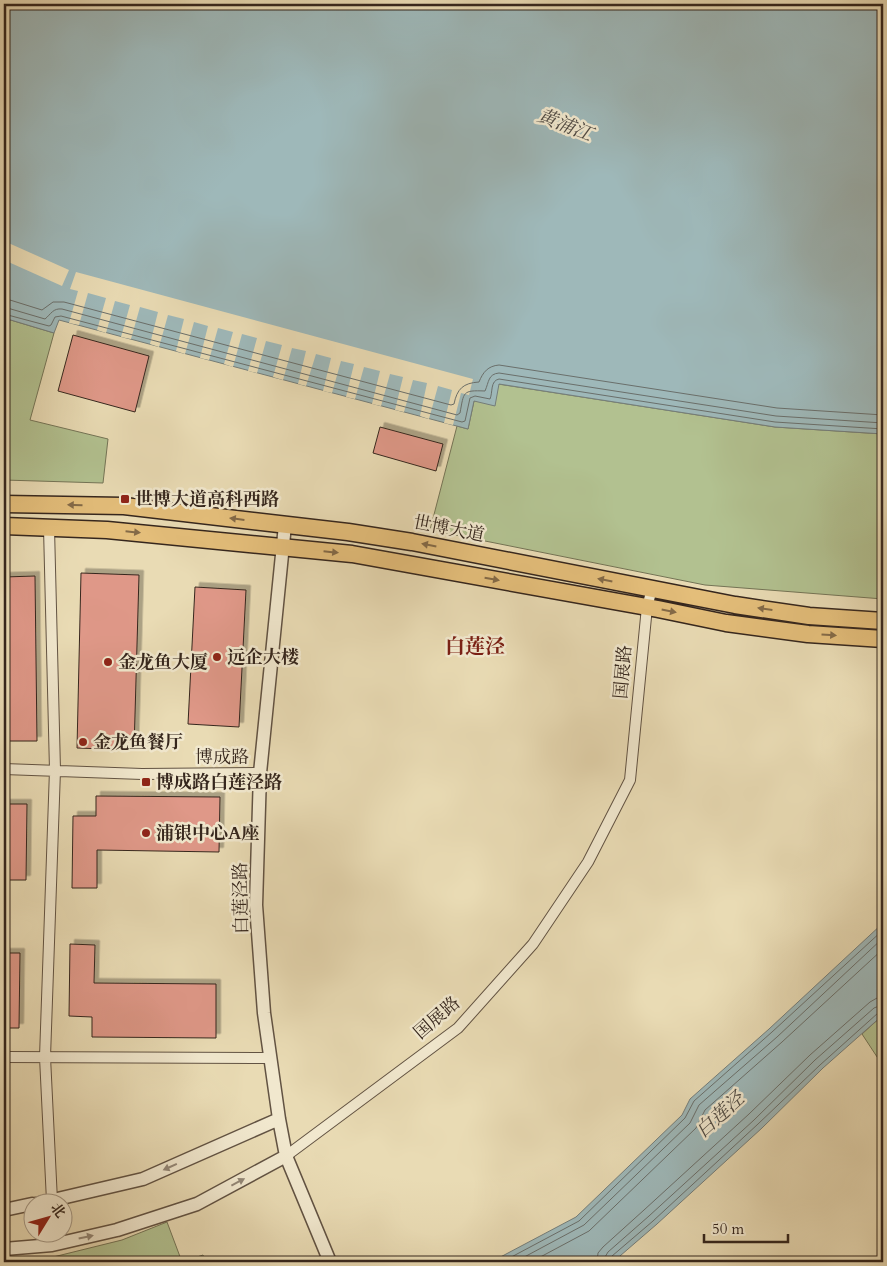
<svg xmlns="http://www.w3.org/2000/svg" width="887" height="1266" viewBox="0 0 887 1266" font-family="Cardo,'Noto Serif SC',serif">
	<defs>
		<filter id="shadow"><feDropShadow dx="4.5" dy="-4.5" stdDeviation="0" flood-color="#0004"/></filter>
	</defs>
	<rect width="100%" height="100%" fill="#e9dbb4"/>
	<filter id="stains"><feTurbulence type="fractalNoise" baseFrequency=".004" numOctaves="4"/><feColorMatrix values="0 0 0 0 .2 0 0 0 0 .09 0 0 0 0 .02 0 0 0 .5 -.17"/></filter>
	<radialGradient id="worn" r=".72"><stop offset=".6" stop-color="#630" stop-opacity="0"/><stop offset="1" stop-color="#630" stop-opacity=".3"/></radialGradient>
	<path fill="#b2c190" stroke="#747456" d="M 4,318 L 54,333 L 30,420 L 108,439 L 103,483 L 4,480 Z
		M 498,384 L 775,427 L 883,434 L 883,599 L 705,585 L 430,530 L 457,426 L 468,429 L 474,401 Z
		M 883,1015 L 883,1066 L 862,1034 Z
		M 167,1222 L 182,1262 L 203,1255 L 206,1262 L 41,1262 L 41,1260 L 122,1240 Z"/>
	<path fill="#9eb8b9" stroke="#747e7b" d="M 4,4 L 883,4 L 883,434 L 775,427 L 499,384 L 495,406 L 474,401 L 468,429 L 59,320 L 54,333 L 4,318 Z
		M 883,923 L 883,1015 L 823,1068 L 762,1128 L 657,1224 L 613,1262 L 491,1262 L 576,1217 L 682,1115 L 690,1099 L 769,1029 Z"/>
	<path fill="#e9dbb4" d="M 4,241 L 69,270 L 62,286 L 4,260 Z
		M 76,272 L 473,379 L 469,395 L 461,393 L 453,425 L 444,423 L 452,390 L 438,386 L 429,419 L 420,416 L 427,383 L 413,380 L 404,412 L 395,410 L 403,377 L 390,374 L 381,406 L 372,404 L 380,371 L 364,367 L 355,399 L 346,397 L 354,364 L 341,361 L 332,393 L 323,391 L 331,358 L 316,354 L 306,386 L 298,384 L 306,351 L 292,348 L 283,380 L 273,377 L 282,345 L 266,341 L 257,373 L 248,371 L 257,338 L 242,334 L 233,367 L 224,364 L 233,332 L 218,328 L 209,360 L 200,358 L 208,326 L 194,322 L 185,354 L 176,351 L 184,319 L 168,315 L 159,347 L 150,344 L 158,312 L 140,307 L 131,339 L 121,337 L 130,305 L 115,301 L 106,333 L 97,330 L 106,298 L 88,293 L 79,325 L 69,323 L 78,291 L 70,289 Z"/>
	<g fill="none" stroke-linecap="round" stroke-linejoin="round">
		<path stroke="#6a6f6b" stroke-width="1" d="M 4,300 L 10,300 L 42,310 L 53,302 L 64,302 L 451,405 L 454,404 C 457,389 463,383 479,382 C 483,372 488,366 499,365 L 777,408 L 883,415
			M 4,307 L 45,319 C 51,314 53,308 62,309 L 457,415 L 460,413 C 464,392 462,390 485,391 C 489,382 488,374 499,373 L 776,416 L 883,423
			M 4,314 L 49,326 L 51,325 L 55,317 L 61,316 L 462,422 L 465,421 L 470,398 L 475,396 L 490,399 C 493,392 490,381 499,379 L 775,422 L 883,429
			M 502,1262 L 579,1221 L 685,1118 L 694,1101 L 772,1032 L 883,930
			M 515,1262 L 584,1225 L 690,1123 L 699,1105 L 777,1037 L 883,938
			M 531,1262 L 589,1231 L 696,1128 L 705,1110 L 782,1042 L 883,949
			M 597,1262 L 598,1253 L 603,1247 L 644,1210 L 749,1114 L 810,1055 L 870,1002 L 877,998 L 883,998
			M 604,1262 L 605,1257 L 608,1252 L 649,1216 L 754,1120 L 815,1060 L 874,1008 L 879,1006 L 883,1005
			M 611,1262 L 612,1256 L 653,1221 L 758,1124 L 820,1065 L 878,1013 L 883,1012"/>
	</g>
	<path fill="#df9888" stroke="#35261d" filter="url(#shadow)" d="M 73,335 L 149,356 L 135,412 L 58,391 Z
		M 380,427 L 443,444 L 436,471 L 373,453 Z
		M 81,573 L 139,575 L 134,750 L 77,748 Z
		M 35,576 L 37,741 L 4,741 L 4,577 Z
		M 195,587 L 246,590 L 239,727 L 188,724 Z
		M 96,796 L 220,797 L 219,852 L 97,850 L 97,888 L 72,888 L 73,816 L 96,816 Z
		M 4,804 L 27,804 L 26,880 L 4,880 Z
		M 70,944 L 95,945 L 94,983 L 216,984 L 216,1038 L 92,1037 L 92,1017 L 69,1016 Z
		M 4,953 L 20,953 L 19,1028 L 4,1028 Z"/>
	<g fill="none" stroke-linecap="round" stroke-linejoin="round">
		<defs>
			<path id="minor" d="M 49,528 L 55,770 L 45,1057 L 52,1201
				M 4,769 L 142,774 L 260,773
				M 4,1057 L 271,1058
				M 286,1156 L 458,1028 L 533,944 L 588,862 L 630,780 L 647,607 L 652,589"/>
			<path id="tertiary" d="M 285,525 L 260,773 L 256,905 L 264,1013 L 279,1119 L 286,1156 L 330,1262
				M 36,1204 L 143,1179 L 279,1119
				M 4,1210 L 32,1204
				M 4,1249 L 52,1245 L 117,1230 L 197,1204 L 286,1156"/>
			<path id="primary" d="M 4,504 L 124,506 L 348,532 L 412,542 L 735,605 L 809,616 L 883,621
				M 4,526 L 107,530 L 352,554 L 658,609 L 726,623 L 808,634 L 883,639"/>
		</defs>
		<use href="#minor" stroke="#625343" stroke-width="12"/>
		<use href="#tertiary" stroke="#625343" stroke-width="15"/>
		<use href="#primary" stroke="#35261d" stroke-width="19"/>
		<use href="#minor" stroke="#f1e8ce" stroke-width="10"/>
		<use href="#tertiary" stroke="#f1e8ce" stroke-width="12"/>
		<use href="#primary" stroke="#e4be7a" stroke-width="16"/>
	</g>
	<defs><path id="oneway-solid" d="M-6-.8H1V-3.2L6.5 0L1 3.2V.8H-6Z" transform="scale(1.25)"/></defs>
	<g fill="#846a47">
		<use href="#oneway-solid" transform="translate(75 505) rotate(-179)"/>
		<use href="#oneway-solid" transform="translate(237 519) rotate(-173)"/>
		<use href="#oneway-solid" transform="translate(133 532) rotate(6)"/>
		<use href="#oneway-solid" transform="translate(429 545) rotate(-169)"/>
		<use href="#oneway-solid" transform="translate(331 552) rotate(6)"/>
		<use href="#oneway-solid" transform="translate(492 579) rotate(10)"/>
		<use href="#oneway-solid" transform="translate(605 580) rotate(-169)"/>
		<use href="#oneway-solid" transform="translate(765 609) rotate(-172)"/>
		<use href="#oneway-solid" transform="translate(669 611) rotate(11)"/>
		<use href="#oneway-solid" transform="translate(829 635) rotate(4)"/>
	</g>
	<g fill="#938776">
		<use href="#oneway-solid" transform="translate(170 1167) rotate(156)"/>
		<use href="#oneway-solid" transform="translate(238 1182) rotate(-28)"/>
		<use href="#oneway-solid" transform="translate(86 1237) rotate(-12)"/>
	</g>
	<g fill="#8f2418" stroke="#f1e8ce" stroke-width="2">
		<rect x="120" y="494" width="10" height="10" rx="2.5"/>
		<circle cx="217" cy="657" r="5"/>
		<circle cx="108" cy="662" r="5"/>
		<circle cx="83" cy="742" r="5"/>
		<rect x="141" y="777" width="10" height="10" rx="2.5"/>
		<circle cx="146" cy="833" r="5"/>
	</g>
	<g text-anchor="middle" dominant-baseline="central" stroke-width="5" stroke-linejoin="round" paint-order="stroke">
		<g font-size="18" font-weight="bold" fill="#35261d" stroke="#f1e8ce" text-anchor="start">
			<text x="135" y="499">世博大道高科西路</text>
			<text x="227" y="657">远企大楼</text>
			<text x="118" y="662">金龙鱼大厦</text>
			<text x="93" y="742">金龙鱼餐厅</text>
			<text x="156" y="782">博成路白莲泾路</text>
			<text x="156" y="833">浦银中心A座</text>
		</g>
		<g font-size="18" fill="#35261d" stroke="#f1e8ce">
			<text transform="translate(449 529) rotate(11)">世博大道</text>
			<text transform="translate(623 672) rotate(-85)">国展路</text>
			<text x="222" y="757">博成路</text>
			<text transform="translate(241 898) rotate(-91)">白莲泾路</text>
			<text transform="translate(437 1018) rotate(-41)">国展路</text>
		</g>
		<g font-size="19" font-style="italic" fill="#4f4a44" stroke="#f1e8ce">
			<text transform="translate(565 125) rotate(22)">黄浦江</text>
			<text transform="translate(720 1115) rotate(-42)">白莲泾</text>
		</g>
		<g font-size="20" font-weight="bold" fill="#7a1f14" stroke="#f1e8ce">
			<text x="475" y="646">白莲泾</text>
		</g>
	</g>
	<rect width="887" height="1266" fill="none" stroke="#e9dbb4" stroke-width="20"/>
	<rect x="5" y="5" width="877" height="1256" fill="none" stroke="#35261d" stroke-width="2.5"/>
	<rect x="10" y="10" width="867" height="1246" fill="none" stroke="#35261d"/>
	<g transform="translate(48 1218) rotate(53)"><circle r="24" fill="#f1e8ce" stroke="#a69a87"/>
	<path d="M0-4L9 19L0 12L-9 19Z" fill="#8f2418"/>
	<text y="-8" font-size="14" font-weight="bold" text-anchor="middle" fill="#35261d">北</text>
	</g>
	<path d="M704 1234v8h84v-8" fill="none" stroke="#35261d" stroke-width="2.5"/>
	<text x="712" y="1234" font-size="15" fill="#35261d" stroke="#f1e8ce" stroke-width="4" paint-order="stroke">50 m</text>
	<rect width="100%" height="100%" filter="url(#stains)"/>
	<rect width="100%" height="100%" fill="url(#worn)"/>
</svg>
